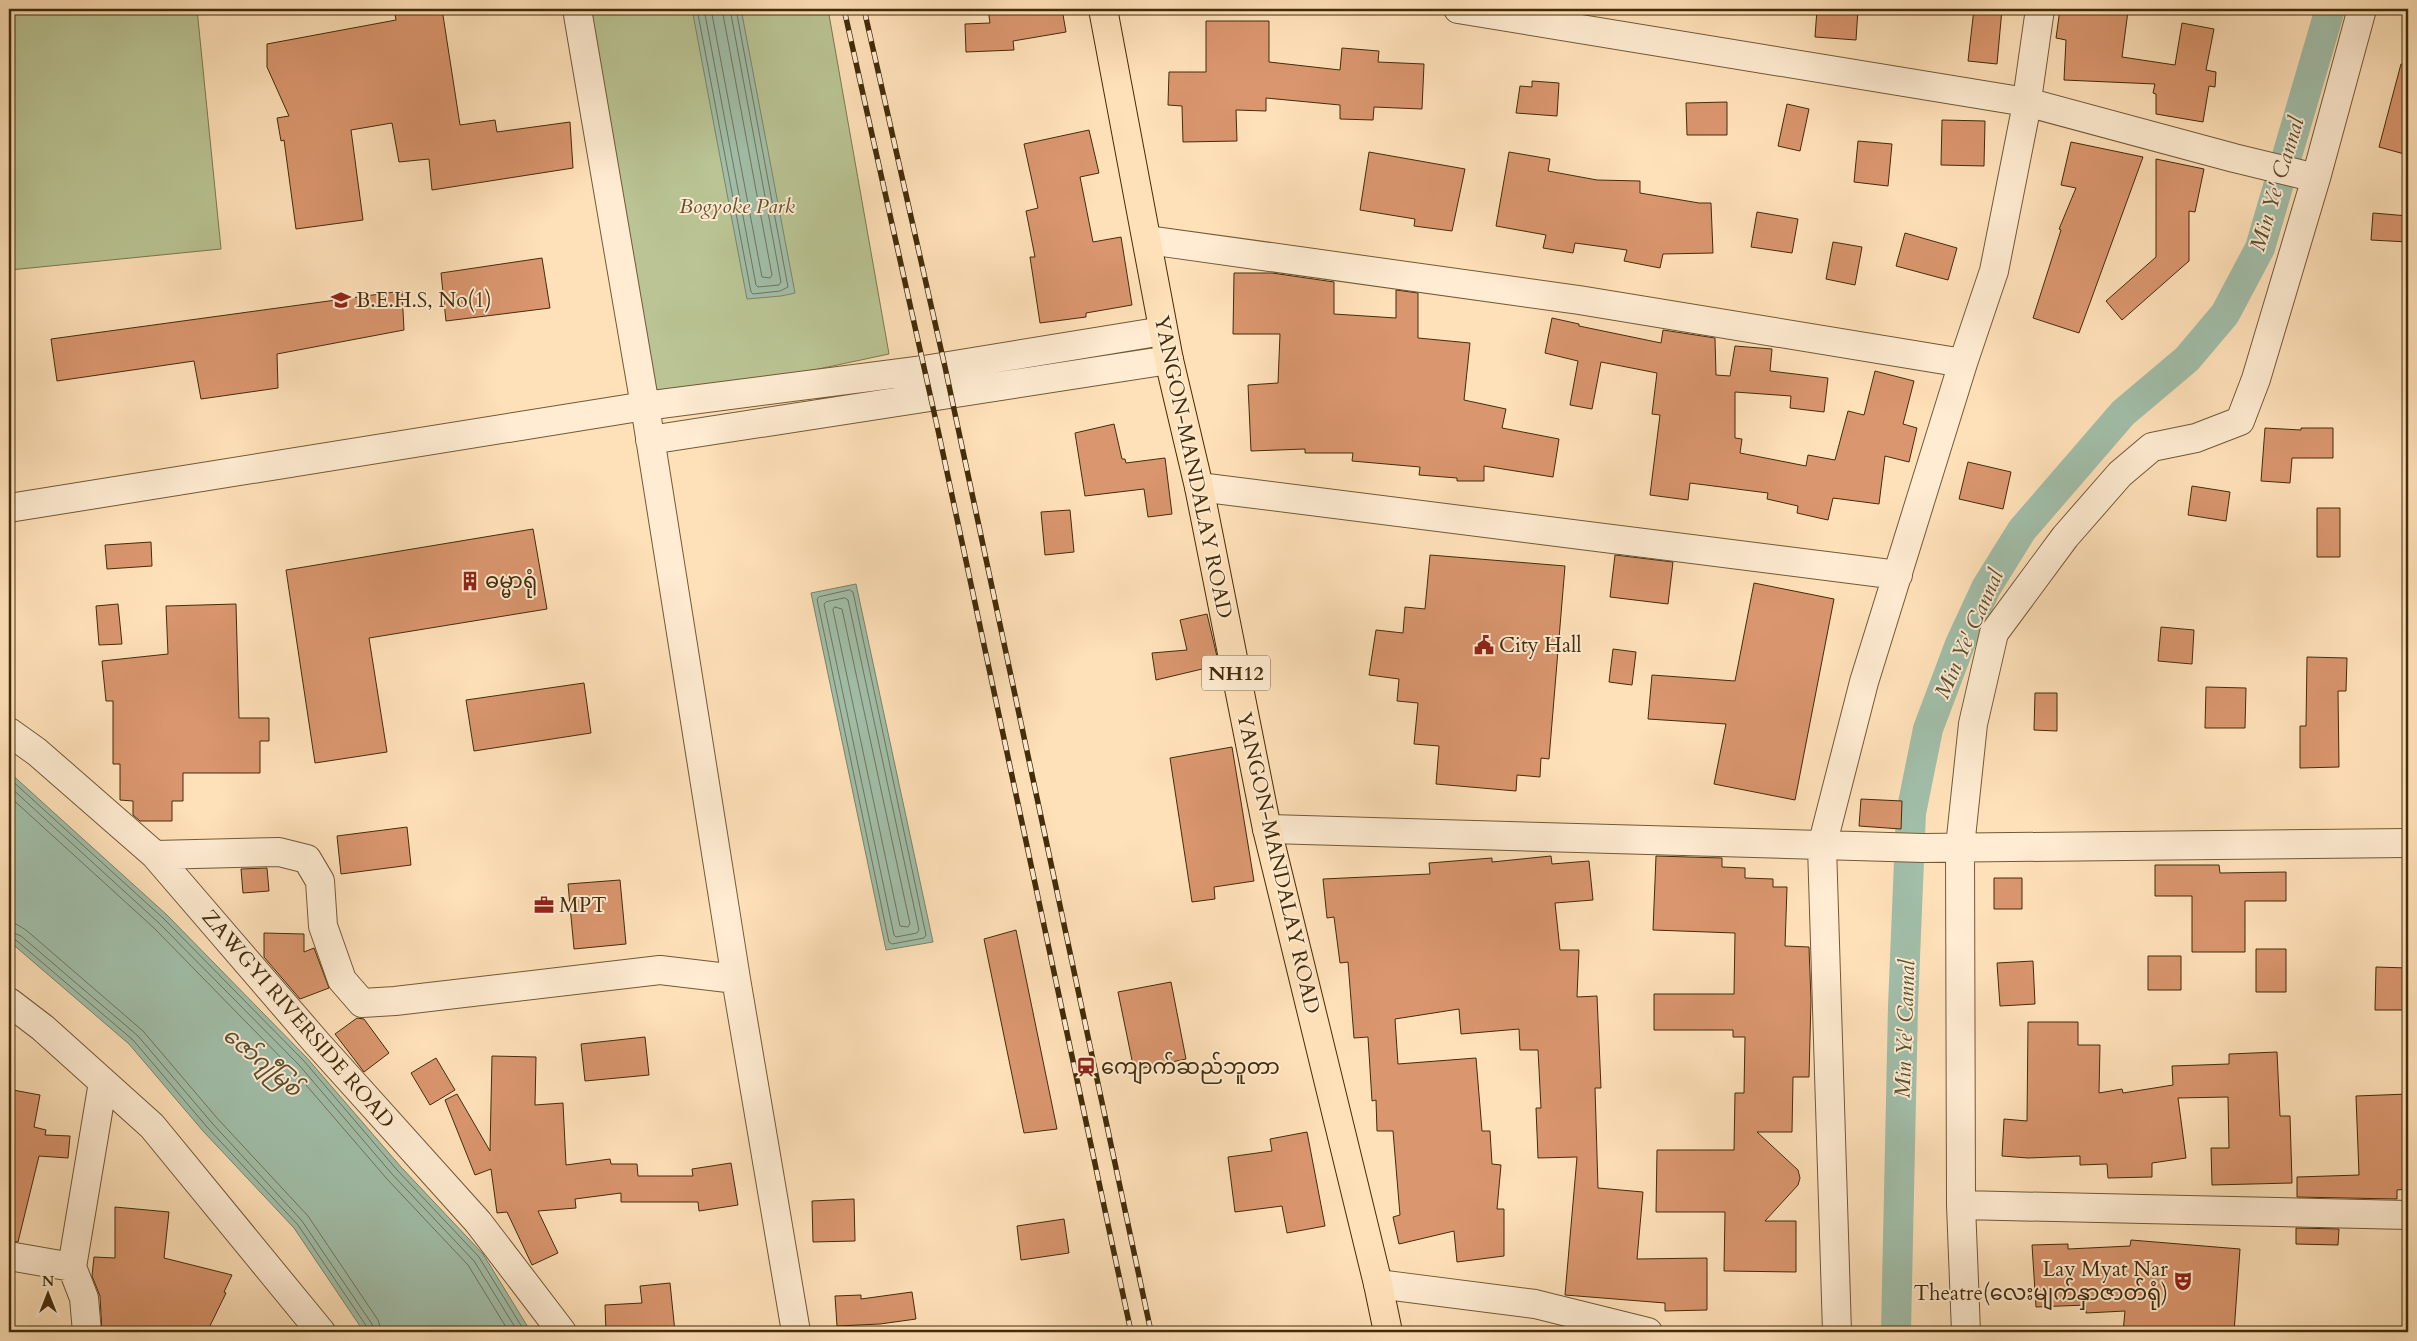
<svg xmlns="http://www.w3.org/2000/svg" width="2417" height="1341" viewBox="0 0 2417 1341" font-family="Cardo,'Noto Sans Myanmar',serif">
	<rect width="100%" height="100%" fill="#ffe1b9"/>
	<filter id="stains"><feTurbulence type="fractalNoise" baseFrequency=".004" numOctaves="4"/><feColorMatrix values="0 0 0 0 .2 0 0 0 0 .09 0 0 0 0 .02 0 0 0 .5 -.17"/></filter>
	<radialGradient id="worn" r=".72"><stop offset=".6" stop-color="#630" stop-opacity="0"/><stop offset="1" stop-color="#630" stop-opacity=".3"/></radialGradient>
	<path fill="#bac494" stroke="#7e784f" d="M 9,9 L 197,9 L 221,249 L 10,270 Z
		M 577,9 L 828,9 L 889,354 L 645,406 Z"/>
	<path fill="#a1bea9" stroke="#7b8469" d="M 692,9 L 741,9 L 795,293 L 781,296 L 747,299 Z
		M 856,584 L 933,942 L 886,950 L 811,593 Z
		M 9,772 L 167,915 L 307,1058 L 401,1167 L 483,1254 L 531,1332 L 364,1332 L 294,1228 L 203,1131 L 129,1044 L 9,941 Z"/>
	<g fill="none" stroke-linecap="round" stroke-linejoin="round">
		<path stroke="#72755a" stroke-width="1" d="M 697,9 L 751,292 L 753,294 L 780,291 L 788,287 L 736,9
			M 704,9 L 756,285 L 758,287 L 779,285 L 781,282 L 730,9
			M 711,9 L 762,277 L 770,278 L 772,275 L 722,9
			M 850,590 L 853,592 L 926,935 L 924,938 L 892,944 L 889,942 L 817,599 L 819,597 Z
			M 845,598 L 848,600 L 919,930 L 917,933 L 896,937 L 894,935 L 824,604 L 826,602 Z
			M 835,607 L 842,609 L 910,924 L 908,927 L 900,926 L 833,610 Z
			M 9,778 L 164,919 L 304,1061 L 397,1170 L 479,1257 L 525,1332
			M 9,786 L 159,923 L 299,1065 L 392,1174 L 474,1261 L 518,1332
			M 9,796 L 154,928 L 294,1071 L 387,1179 L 468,1265 L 509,1332
			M 9,923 L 16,924 L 26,930 L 143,1031 L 217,1118 L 308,1216 L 378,1320 L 382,1332
			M 9,931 L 21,936 L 138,1036 L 212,1123 L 302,1221 L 372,1324 L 374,1332
			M 9,937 L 17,941 L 133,1040 L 207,1127 L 298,1225 L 367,1327 L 368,1332"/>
		<path stroke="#a1bea9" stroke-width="30" d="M 1896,1332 L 1903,1006 L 1911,813 L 1928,729 L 1960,644 L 1986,588 L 2022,530 L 2123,413 L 2187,359 L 2225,314 L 2260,248 L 2330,9"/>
	</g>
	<path fill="#da966e" stroke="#432c0a" d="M 394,9 L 442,9 L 460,125 L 495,120 L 497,132 L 570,122 L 573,168 L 432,190 L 429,159 L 399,162 L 392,123 L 351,130 L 363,220 L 296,229 L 284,140 L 281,141 L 277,118 L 289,116 L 267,67 L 267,44 L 396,20 Z
		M 988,9 L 1062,9 L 1066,32 L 1013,41 L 1014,50 L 966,52 L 965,24 L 990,23 Z
		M 1817,9 L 1858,9 L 1856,40 L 1815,37 Z
		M 1974,9 L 2002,9 L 1997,64 L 1968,61 Z
		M 2060,9 L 2128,11 L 2122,57 L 2175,65 L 2182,23 L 2214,29 L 2206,70 L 2216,72 L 2215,87 L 2209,86 L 2203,122 L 2156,114 L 2156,94 L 2153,93 L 2155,84 L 2064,80 L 2066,40 L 2056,38 Z
		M 1206,21 L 1269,21 L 1269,62 L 1340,70 L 1342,48 L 1379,51 L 1378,62 L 1424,64 L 1422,109 L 1374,107 L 1373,120 L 1340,119 L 1340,105 L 1266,98 L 1266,111 L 1236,110 L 1237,141 L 1183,142 L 1182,106 L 1168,105 L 1169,72 L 1206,72 Z
		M 2401,64 L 2408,65 L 2408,155 L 2379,147 Z
		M 1532,81 L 1559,83 L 1557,116 L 1516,113 L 1520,86 L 1532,87 Z
		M 1727,102 L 1727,135 L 1687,135 L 1686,103 Z
		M 1787,104 L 1809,109 L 1800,151 L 1778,146 Z
		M 1942,120 L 1985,121 L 1984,166 L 1941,165 Z
		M 1089,130 L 1099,173 L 1080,177 L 1093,242 L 1121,237 L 1132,305 L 1086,313 L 1086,317 L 1040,323 L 1030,257 L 1035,257 L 1026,211 L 1038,208 L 1024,144 Z
		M 1858,141 L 1892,144 L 1888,186 L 1854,182 Z
		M 2071,142 L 2143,157 L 2079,333 L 2033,318 L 2061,230 L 2059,229 L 2076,188 L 2061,185 Z
		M 1369,152 L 1465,169 L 1452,231 L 1414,226 L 1415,219 L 1360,210 Z
		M 1509,152 L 1550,159 L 1548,171 L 1597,180 L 1640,181 L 1640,193 L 1699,203 L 1711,203 L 1713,253 L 1663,254 L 1660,268 L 1624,261 L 1627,250 L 1575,243 L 1573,253 L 1543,248 L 1546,235 L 1496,226 Z
		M 2156,159 L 2204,169 L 2195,212 L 2189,211 L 2189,261 L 2122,320 L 2106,301 L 2156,257 Z
		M 1757,212 L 1798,219 L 1792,253 L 1751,247 Z
		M 2373,213 L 2408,216 L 2408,242 L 2371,240 Z
		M 1905,233 L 1957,248 L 1948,280 L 1896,266 Z
		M 1833,242 L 1862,247 L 1855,285 L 1826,279 Z
		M 542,258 L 550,308 L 446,321 L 441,273 Z
		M 1234,273 L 1272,273 L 1334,282 L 1334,314 L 1396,318 L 1396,290 L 1418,293 L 1418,338 L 1470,343 L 1464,400 L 1506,409 L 1502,428 L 1559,439 L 1553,477 L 1484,466 L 1484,481 L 1457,481 L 1457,478 L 1419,475 L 1420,467 L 1352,461 L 1353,453 L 1305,453 L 1305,449 L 1251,451 L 1248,385 L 1278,383 L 1280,334 L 1233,334 Z
		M 402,291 L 404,330 L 277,354 L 278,388 L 201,399 L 194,361 L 57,381 L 51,339 Z
		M 1552,318 L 1579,324 L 1579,326 L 1661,343 L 1663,330 L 1715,338 L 1716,375 L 1730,376 L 1735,346 L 1772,349 L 1770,371 L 1828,378 L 1824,412 L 1790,408 L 1791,396 L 1735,392 L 1735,438 L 1742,439 L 1740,453 L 1806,466 L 1808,455 L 1835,460 L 1848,411 L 1864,415 L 1875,371 L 1914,381 L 1903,424 L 1917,428 L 1909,462 L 1885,456 L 1879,504 L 1833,498 L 1828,520 L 1797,513 L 1798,506 L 1767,499 L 1768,493 L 1690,483 L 1688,500 L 1650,495 L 1660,415 L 1652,414 L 1657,373 L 1601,362 L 1592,409 L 1570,405 L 1578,361 L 1545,353 Z
		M 1114,424 L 1122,459 L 1125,459 L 1126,463 L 1165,458 L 1172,514 L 1148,517 L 1144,489 L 1085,496 L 1075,433 Z
		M 2265,428 L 2301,430 L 2301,428 L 2333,428 L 2333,458 L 2292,458 L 2290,483 L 2261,481 Z
		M 1968,462 L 2011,472 L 2003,509 L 1959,499 Z
		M 2192,486 L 2230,492 L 2226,521 L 2188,515 Z
		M 2317,508 L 2340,508 L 2340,557 L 2317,557 Z
		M 1070,510 L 1074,552 L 1045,555 L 1041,512 Z
		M 533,529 L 547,609 L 369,638 L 387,752 L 315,763 L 286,570 Z
		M 151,542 L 152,566 L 107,569 L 105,545 Z
		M 1430,555 L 1565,566 L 1549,759 L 1541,758 L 1540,777 L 1517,775 L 1516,791 L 1436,784 L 1439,746 L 1414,744 L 1418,703 L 1397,701 L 1399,679 L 1369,675 L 1376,630 L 1403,633 L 1405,607 L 1425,609 Z
		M 1615,555 L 1673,562 L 1668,604 L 1610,597 Z
		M 1754,583 L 1834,599 L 1795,800 L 1714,784 L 1726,724 L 1648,719 L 1652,675 L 1735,681 Z
		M 118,604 L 122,644 L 99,645 L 96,606 Z
		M 236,604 L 239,718 L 269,718 L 269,741 L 260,741 L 260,773 L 183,773 L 183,801 L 172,801 L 172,821 L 140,821 L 133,815 L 133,801 L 120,800 L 120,764 L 113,764 L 113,701 L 106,701 L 102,661 L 168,654 L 166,606 Z
		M 1207,614 L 1219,665 L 1156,680 L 1152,653 L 1187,650 L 1180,620 Z
		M 2161,627 L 2194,630 L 2192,664 L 2158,661 Z
		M 1613,649 L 1636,652 L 1632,685 L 1609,682 Z
		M 2307,657 L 2347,658 L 2346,691 L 2338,691 L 2339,767 L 2300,768 L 2300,726 L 2306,726 Z
		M 584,683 L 591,733 L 474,751 L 466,700 Z
		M 2206,687 L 2246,688 L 2245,728 L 2205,728 Z
		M 2035,693 L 2057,693 L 2057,731 L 2034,730 Z
		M 1232,747 L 1254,881 L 1214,887 L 1215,899 L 1192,902 L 1170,758 Z
		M 1861,799 L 1902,801 L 1901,829 L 1859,826 Z
		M 407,827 L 411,865 L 341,874 L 337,836 Z
		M 1551,856 L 1552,864 L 1589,861 L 1593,900 L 1555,903 L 1560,950 L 1579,950 L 1577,997 L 1597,996 L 1601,1088 L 1595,1088 L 1598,1188 L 1643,1192 L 1637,1259 L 1707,1258 L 1707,1310 L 1665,1311 L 1665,1303 L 1565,1295 L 1577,1157 L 1538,1158 L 1536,1108 L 1541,1108 L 1538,1050 L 1520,1050 L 1519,1029 L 1461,1034 L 1459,1009 L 1395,1019 L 1398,1064 L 1476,1058 L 1482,1131 L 1490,1131 L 1492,1164 L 1501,1165 L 1497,1209 L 1504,1209 L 1504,1256 L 1457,1262 L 1454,1231 L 1399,1244 L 1393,1217 L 1400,1215 L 1393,1131 L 1377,1131 L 1376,1100 L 1372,1101 L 1368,1037 L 1354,1038 L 1348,962 L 1340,963 L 1334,917 L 1327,918 L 1323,879 L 1430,874 L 1429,863 L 1492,858 L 1492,862 Z
		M 1656,856 L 1722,858 L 1722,867 L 1745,868 L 1745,878 L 1773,879 L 1773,887 L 1787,887 L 1785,946 L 1809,947 L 1811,1000 L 1809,1077 L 1793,1077 L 1792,1132 L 1757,1132 L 1798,1170 L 1800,1178 L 1798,1185 L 1765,1221 L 1796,1221 L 1796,1272 L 1724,1271 L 1725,1212 L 1656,1212 L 1657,1150 L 1734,1150 L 1735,1093 L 1744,1093 L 1745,1037 L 1733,1037 L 1733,1030 L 1654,1030 L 1654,994 L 1734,994 L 1735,933 L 1653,930 Z
		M 2155,865 L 2219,865 L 2220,873 L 2286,872 L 2286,901 L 2245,901 L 2245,952 L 2192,952 L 2192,896 L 2155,896 Z
		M 267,868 L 269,891 L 243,893 L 241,869 Z
		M 1994,878 L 2022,878 L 2022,909 L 1994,909 Z
		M 620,880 L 626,944 L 574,949 L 568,884 Z
		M 1016,930 L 1057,1129 L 1024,1133 L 984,939 Z
		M 264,933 L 304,934 L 304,952 L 314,948 L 329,988 L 300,999 L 264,957 Z
		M 2256,949 L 2286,949 L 2286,992 L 2256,992 Z
		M 2148,956 L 2181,956 L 2181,990 L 2148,990 Z
		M 2033,961 L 2035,1004 L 2000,1006 L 1997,963 Z
		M 2376,967 L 2408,968 L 2408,1010 L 2375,1010 Z
		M 1171,982 L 1186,1059 L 1134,1070 L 1118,992 Z
		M 357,1018 L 364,1019 L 389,1053 L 364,1072 L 335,1034 Z
		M 2028,1022 L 2078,1022 L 2078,1045 L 2100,1045 L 2099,1093 L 2122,1089 L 2123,1093 L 2173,1085 L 2172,1066 L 2229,1064 L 2229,1054 L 2277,1052 L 2280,1116 L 2290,1116 L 2292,1183 L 2212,1185 L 2211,1148 L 2229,1148 L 2228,1097 L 2178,1098 L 2186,1158 L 2152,1163 L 2152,1177 L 2108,1178 L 2107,1164 L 2080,1165 L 2080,1156 L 2028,1158 L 2002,1156 L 2004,1119 L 2027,1121 Z
		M 645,1037 L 649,1075 L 585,1081 L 581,1044 Z
		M 492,1056 L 536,1057 L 535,1105 L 563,1103 L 566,1165 L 610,1159 L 611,1164 L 637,1164 L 638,1176 L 693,1176 L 692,1169 L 731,1163 L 738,1205 L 699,1211 L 698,1202 L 621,1202 L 621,1193 L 575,1199 L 576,1208 L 538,1211 L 558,1253 L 532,1265 L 507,1212 L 497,1213 L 491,1169 L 475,1175 L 445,1100 L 457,1094 L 490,1151 Z
		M 436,1058 L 455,1090 L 430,1105 L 411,1073 Z
		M 13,1090 L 40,1095 L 34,1127 L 46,1130 L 45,1135 L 70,1136 L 68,1158 L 39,1156 L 18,1242 L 9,1241 L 9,1114 Z
		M 2408,1094 L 2408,1189 L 2397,1190 L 2397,1199 L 2297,1197 L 2297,1177 L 2359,1175 L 2356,1096 Z
		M 1307,1132 L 1325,1226 L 1287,1233 L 1282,1206 L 1235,1212 L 1228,1157 L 1272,1151 L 1270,1139 Z
		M 854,1199 L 855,1241 L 813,1242 L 812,1201 Z
		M 115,1207 L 169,1212 L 164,1258 L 232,1275 L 224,1292 L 226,1293 L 207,1332 L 102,1332 L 100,1296 L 92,1276 L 94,1257 L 115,1258 Z
		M 1064,1219 L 1069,1253 L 1021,1260 L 1017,1226 Z
		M 2296,1228 L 2339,1229 L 2338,1245 L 2296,1244 Z
		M 2131,1240 L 2240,1249 L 2234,1332 L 2123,1332 L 2125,1311 L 2086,1313 L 2086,1305 L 2036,1307 L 2032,1245 L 2068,1244 L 2068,1249 L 2130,1246 Z
		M 670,1283 L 675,1332 L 606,1332 L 605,1305 L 642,1303 L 640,1286 Z
		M 912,1292 L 916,1319 L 880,1324 L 837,1326 L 835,1296 L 861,1295 L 861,1299 Z"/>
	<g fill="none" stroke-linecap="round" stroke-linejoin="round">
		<defs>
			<path id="minor" d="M 577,9 L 645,406 L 736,979 L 796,1332
				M 1458,9 L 2026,102 L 2234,158 L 2316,178
				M 1148,240 L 1579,300 L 1963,363
				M 650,440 L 1169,360
				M 1199,487 L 1898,575
				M 9,508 L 645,406 L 924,370 L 1163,331
				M 9,732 L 37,752 L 155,855 L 316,1042 L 478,1222 L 562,1332
				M 1267,829 L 1923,848 L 2408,843
				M 155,855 L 279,852 L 307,859 L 320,881 L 323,926 L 342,980 L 362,1003 L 395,1001 L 660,970 L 736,979
				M 9,1002 L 43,1028 L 152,1126 L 321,1332
				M 1961,1205 L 2408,1215
				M 9,1256 L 72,1267 L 103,1082
				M 72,1267 L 84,1298 L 87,1332
				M 1378,1284 L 1535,1304 L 1648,1332
				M 1837,1332 L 1822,846 L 1864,682 L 1963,363 L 1994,271 L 2025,114 L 2040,9
				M 1966,1332 L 1961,1205 L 1960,847 L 1973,724 L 1994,633 L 2065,537 L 2120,474 L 2152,447 L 2196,438 L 2240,421 L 2256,379 L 2316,178 L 2362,9"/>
			<path id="highway" d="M 1103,9 L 1169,360 L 1199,487 L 1267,829 L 1378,1284 L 1388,1332"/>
		</defs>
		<use href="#minor" stroke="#725936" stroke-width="30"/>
		<use href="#highway" stroke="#432c0a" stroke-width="30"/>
		<use href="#minor" stroke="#ffecd2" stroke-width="28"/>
		<use href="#highway" stroke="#ffe1b9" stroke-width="28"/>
		<defs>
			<path id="rail" d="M 844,9 L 938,430 L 1131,1332
				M 864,9 L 945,367 L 1151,1332"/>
		</defs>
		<use href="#rail" stroke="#432c0a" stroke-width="5.5"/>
		<use href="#rail" stroke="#ffecd2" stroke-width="4" stroke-dasharray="11" stroke-linecap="butt"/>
	</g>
	<defs>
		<symbol id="school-bare" viewBox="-9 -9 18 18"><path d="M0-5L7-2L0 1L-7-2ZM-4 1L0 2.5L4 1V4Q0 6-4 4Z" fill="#8f2418" stroke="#ffecd2" stroke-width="2.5" paint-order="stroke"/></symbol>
		<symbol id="building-bare" viewBox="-9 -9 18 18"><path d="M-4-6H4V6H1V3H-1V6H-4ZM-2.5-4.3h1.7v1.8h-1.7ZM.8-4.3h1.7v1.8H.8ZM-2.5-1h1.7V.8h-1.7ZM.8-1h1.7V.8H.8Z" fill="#8f2418" stroke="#ffecd2" stroke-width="2.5" paint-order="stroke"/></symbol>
		<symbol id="civic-bare" viewBox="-9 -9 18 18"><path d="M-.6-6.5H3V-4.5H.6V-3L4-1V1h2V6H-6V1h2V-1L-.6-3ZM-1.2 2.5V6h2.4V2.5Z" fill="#8f2418" stroke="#ffecd2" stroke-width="2.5" paint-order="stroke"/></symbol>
		<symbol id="office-bare" viewBox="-9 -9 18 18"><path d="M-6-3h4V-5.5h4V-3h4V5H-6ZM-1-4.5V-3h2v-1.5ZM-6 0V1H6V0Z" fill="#8f2418" stroke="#ffecd2" stroke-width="2.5" paint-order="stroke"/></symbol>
		<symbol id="station-bare" viewBox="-9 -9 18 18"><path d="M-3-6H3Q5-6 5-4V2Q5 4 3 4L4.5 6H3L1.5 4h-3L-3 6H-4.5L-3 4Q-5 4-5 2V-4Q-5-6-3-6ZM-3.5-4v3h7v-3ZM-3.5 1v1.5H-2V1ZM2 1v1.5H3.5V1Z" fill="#8f2418" stroke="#ffecd2" stroke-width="2.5" paint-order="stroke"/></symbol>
		<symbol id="theatre-bare" viewBox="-9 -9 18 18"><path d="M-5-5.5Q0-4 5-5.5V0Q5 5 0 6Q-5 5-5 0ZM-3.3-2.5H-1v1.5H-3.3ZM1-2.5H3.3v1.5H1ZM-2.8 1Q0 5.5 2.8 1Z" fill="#8f2418" stroke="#ffecd2" stroke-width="2.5" paint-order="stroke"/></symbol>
	</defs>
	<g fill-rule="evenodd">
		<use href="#school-bare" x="327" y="286" width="28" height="28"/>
		<use href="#building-bare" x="456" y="567" width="28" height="28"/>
		<use href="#civic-bare" x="1470" y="631" width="28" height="28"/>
		<use href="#office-bare" x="530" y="891" width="28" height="28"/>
		<use href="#station-bare" x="1072" y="1053" width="28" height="28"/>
		<use href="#theatre-bare" x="2169" y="1267" width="28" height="28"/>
	</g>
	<g text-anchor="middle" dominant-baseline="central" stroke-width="4" stroke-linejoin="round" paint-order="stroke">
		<rect fill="#ffecd2" stroke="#7b6646" stroke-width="1" x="1202" y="655.5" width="68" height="35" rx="4"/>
		<g font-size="20" font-weight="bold" fill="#432c0a">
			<text x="1236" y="673">NH12</text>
		</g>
		<g font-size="21" font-style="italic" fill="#61522c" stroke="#ffecd2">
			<text x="737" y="206">Bogyoke Park</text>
		</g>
		<g font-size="21" fill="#432c0a" stroke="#ffecd2" text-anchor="start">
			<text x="356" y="300">B.E.H.S, No(1)</text>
			<text x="485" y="581">ဓမ္မာရုံ</text>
			<text x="1499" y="645">City Hall</text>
			<text x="559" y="905">MPT</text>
			<text x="1101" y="1067">ကျောက်ဆည်ဘူတာ</text>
			<text x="2168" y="1269" text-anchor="end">Lay Myat Nar<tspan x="2168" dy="24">Theatre(လေးမျက်နှာဇာတ်ရုံ)</tspan></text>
		</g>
		<g font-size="21" fill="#432c0a" stroke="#ffecd2">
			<text transform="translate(1193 467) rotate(78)">YANGON-MANDALAY ROAD</text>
			<text transform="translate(1278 863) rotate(77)">YANGON-MANDALAY ROAD</text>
			<text transform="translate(298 1019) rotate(49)">ZAWGYI RIVERSIDE ROAD</text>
		</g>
		<g font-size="22" font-style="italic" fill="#5a5032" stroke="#ffecd2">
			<text transform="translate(2277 184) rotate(-73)">Min Ye' Cannal</text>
			<text transform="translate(1969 634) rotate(-66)">Min Ye' Cannal</text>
			<text transform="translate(1905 1029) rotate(-88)">Min Ye' Cannal</text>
			<text transform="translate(262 1062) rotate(40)">ဇော်ဂျီမြစ်</text>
		</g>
	</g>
	<rect width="2417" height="1341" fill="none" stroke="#ffe1b9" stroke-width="30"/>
	<rect x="10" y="10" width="2397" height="1321" fill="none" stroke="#432c0a" stroke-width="2.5"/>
	<rect x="15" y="15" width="2387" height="1311" fill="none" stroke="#432c0a"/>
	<g transform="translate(48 1294)" stroke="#ffecd2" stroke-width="4" paint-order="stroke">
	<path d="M0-4L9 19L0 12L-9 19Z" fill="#432c0a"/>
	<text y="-8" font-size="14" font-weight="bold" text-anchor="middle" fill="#432c0a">N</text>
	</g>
	<rect width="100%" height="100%" filter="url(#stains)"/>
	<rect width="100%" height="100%" fill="url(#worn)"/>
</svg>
